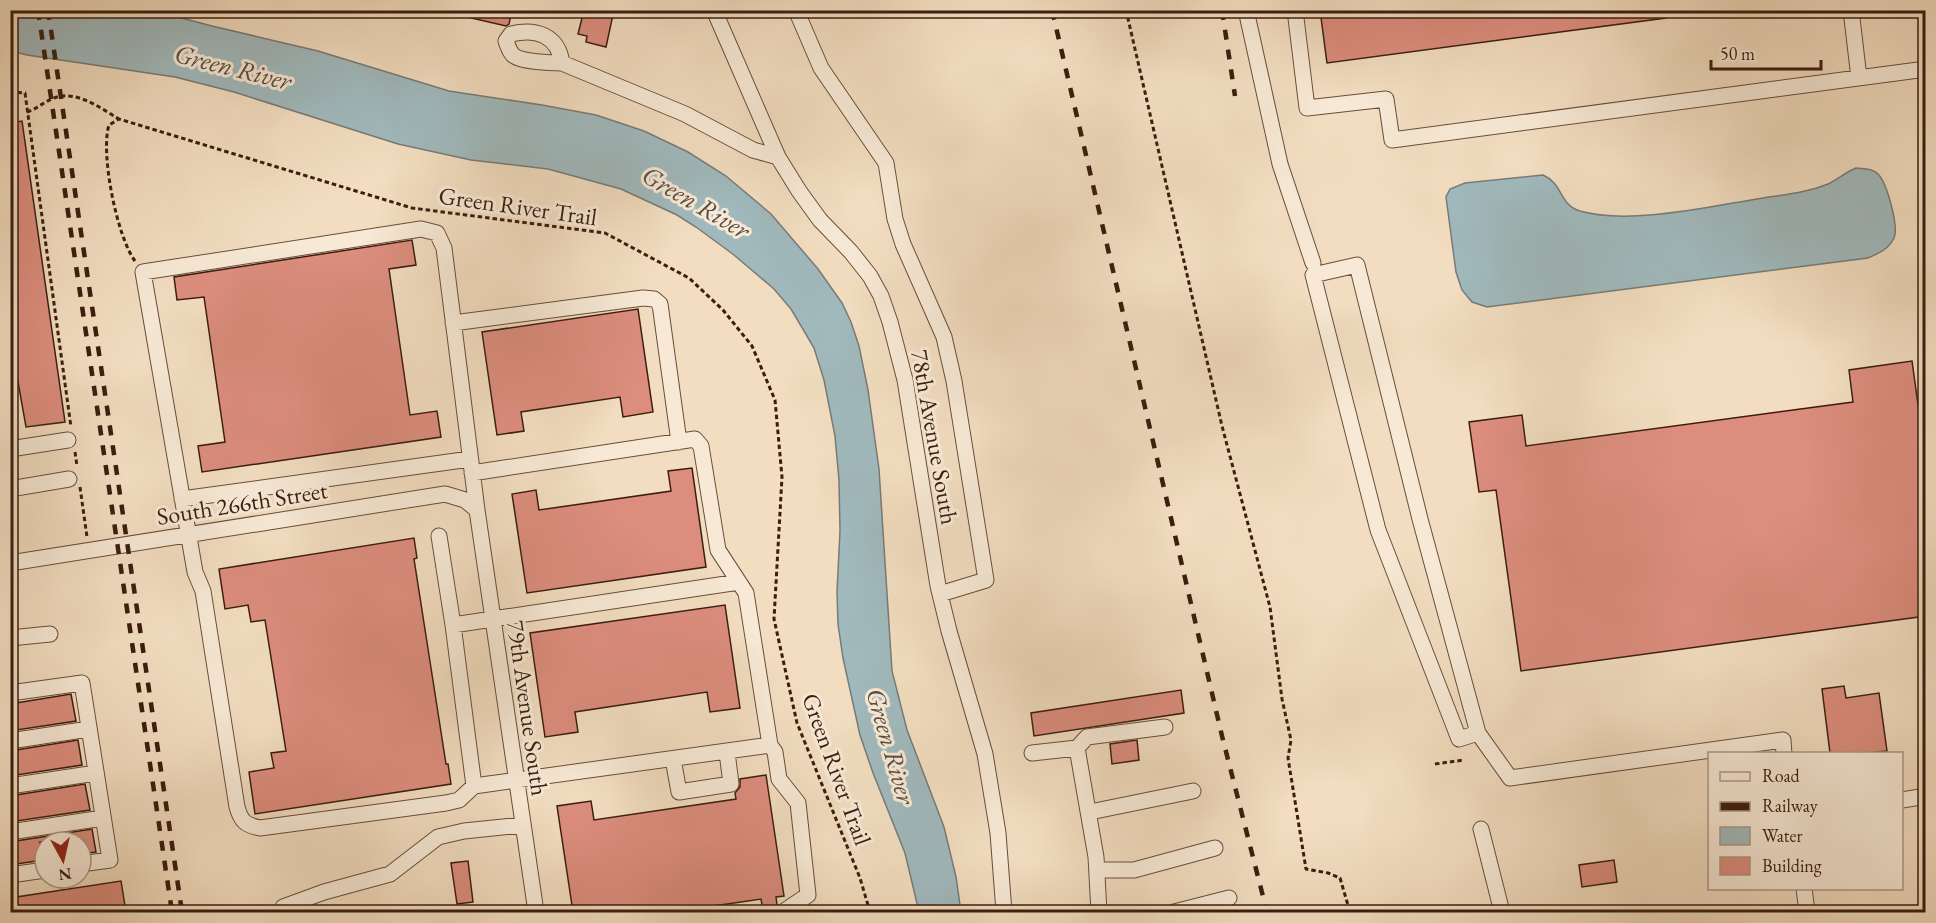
<svg xmlns="http://www.w3.org/2000/svg" width="1936" height="923" viewBox="0 0 1936 923" font-family="'EB Garamond',serif">
	<rect width="100%" height="100%" fill="#f2ddc0"/>
	<filter id="stains"><feTurbulence type="fractalNoise" baseFrequency=".00333" numOctaves="4"/><feColorMatrix values="0 0 0 0 .2 0 0 0 0 .09 0 0 0 0 .02 0 0 0 .5 -.17"/></filter>
	<radialGradient id="worn" r=".72"><stop offset=".6" stop-color="#630" stop-opacity="0"/><stop offset="1" stop-color="#630" stop-opacity=".3"/></radialGradient>
	<path fill="#a0b9bd" stroke="#787b77" stroke-width="1.5" d="M 10,11 L 155,11 L 212,26 L 318,51 L 449,91 L 542,105 L 596,115 L 644,131 L 688,152 L 726,176 L 771,214 L 818,269 L 842,303 L 851,322 L 859,346 L 868,390 L 879,469 L 892,671 L 907,730 L 944,827 L 956,877 L 961,912 L 919,912 L 905,853 L 873,773 L 860,735 L 843,658 L 838,624 L 837,592 L 840,531 L 839,480 L 835,436 L 824,380 L 814,348 L 807,336 L 791,309 L 774,289 L 734,255 L 696,227 L 677,215 L 621,189 L 548,169 L 471,160 L 398,144 L 234,92 L 175,77 L 27,55 L 11,51 Z
		M 1856,168 C 1864,169 1872,168 1878,174 C 1887,183 1899,227 1894,238 C 1888,250 1879,253 1868,258 L 1487,307 L 1472,302 L 1462,290 L 1456,272 L 1446,197 L 1450,189 L 1465,183 L 1543,175 C 1564,184 1558,204 1580,211 C 1628,225 1707,207 1757,199 C 1780,195 1806,193 1828,184 C 1838,179 1846,172 1856,168 Z"/>
	<path fill="#dc8d7e" stroke="#3b1d0f" stroke-width="1.5" d="M 459,10 L 512,10 L 509,24 L 506,26 L 458,15 Z
		M 584,10 L 614,10 L 606,47 L 586,42 L 587,36 L 578,34 Z
		M 1320,10 L 1666,10 L 1666,18 L 1327,63 Z
		M 22,121 L 65,422 L 26,427 L 10,337 L 10,123 Z
		M 412,240 L 416,265 L 389,269 L 410,415 L 437,411 L 441,437 L 202,472 L 198,446 L 225,442 L 204,297 L 177,300 L 174,277 Z
		M 638,309 L 653,412 L 623,417 L 620,397 L 521,412 L 524,431 L 497,435 L 482,332 Z
		M 1912,361 L 1926,463 L 1926,616 L 1521,671 L 1496,490 L 1479,492 L 1469,422 L 1522,415 L 1526,446 L 1853,402 L 1849,370 Z
		M 692,468 L 706,567 L 527,593 L 512,494 L 536,490 L 539,510 L 671,491 L 668,471 Z
		M 414,538 L 417,558 L 414,559 L 446,764 L 448,764 L 451,784 L 255,814 L 249,772 L 274,768 L 271,753 L 286,751 L 265,620 L 251,622 L 248,605 L 225,609 L 219,569 Z
		M 725,605 L 740,708 L 710,712 L 707,692 L 575,712 L 578,732 L 545,737 L 530,633 Z
		M 1844,686 L 1846,698 L 1879,693 L 1887,751 L 1867,753 L 1830,753 L 1822,689 Z
		M 1181,690 L 1184,713 L 1034,736 L 1031,713 Z
		M 71,694 L 76,721 L 10,731 L 10,704 Z
		M 78,740 L 82,765 L 10,776 L 10,751 Z
		M 1137,740 L 1139,760 L 1112,764 L 1110,744 Z
		M 766,775 L 784,896 L 776,897 L 777,905 L 774,909 L 763,910 L 761,899 L 714,906 L 715,912 L 573,912 L 557,806 L 591,801 L 594,820 L 736,799 L 735,793 L 740,787 L 740,779 Z
		M 85,784 L 90,810 L 10,822 L 10,796 Z
		M 92,829 L 96,852 L 81,854 L 81,842 L 40,842 L 43,860 L 10,865 L 10,842 Z
		M 1614,860 L 1617,882 L 1582,887 L 1579,865 Z
		M 468,861 L 473,902 L 457,904 L 451,863 Z
		M 121,881 L 126,912 L 10,912 L 10,898 Z"/>
	<g fill="none" stroke-linecap="round" stroke-linejoin="round">
		<defs>
			<path id="minor" d="M 714,10 L 778,157 L 799,191 L 820,220 L 851,252 L 870,276 L 881,296 L 890,322 L 905,380 L 938,586 L 949,631 L 985,754 L 998,833 L 1004,912
				M 796,10 L 821,68 L 886,163 L 895,219 L 903,244 L 944,337 L 954,381 L 986,580 L 940,594
				M 1246,10 L 1280,164 L 1313,263
				M 1295,10 L 1307,108 L 1386,99 L 1392,140 L 1926,69
				M 1851,10 L 1859,78
				M 562,63 C 558,35 536,28 511,34 L 506,41 C 508,46 509,51 513,55 C 520,62 552,63 562,63 L 685,114 L 753,150 L 778,157
				M 453,323 L 643,298 L 654,299 L 660,304 L 679,442
				M 10,449 L 68,440
				M 472,473 L 695,439 L 701,446 L 718,550 L 746,593 L 770,745 L 775,752 L 779,779 L 798,803 L 808,895 L 783,912
				M 10,489 L 69,479
				M 182,499 L 470,459
				M 439,536 L 453,625
				M 10,563 L 445,494 L 465,500 L 477,510
				M 10,638 L 50,634
				M 10,693 L 82,683 L 110,860 L 81,864
				M 1478,733 L 1459,739 L 1378,530 L 1313,275 L 1357,265 L 1420,519 L 1478,733 L 1510,778 L 1783,740 L 1784,754
				M 10,741 L 89,729
				M 1077,748 L 1096,857 L 1099,912
				M 1032,753 L 1077,748 L 1087,737 L 1165,727
				M 673,759 L 679,792 L 731,784 L 727,752
				M 10,786 L 96,773
				M 474,786 L 453,625 L 739,582
				M 1902,800 L 1926,796
				M 1090,812 L 1193,791
				M 1481,829 L 1502,912
				M 10,832 L 103,818
				M 1097,870 L 1134,870 L 1215,848
				M 10,875 L 45,870
				M 1804,888 L 1807,912
				M 283,907 L 324,892 L 390,874 L 438,837 L 464,831 L 523,825
				M 536,912 L 477,510 L 444,248 L 437,233 L 421,229 L 143,272 L 195,572 L 203,591 L 237,807 C 241,821 245,825 260,828 L 446,803 L 459,800 L 474,786 L 770,745
				M 1174,912 L 1229,898"/>
		</defs>
		<use href="#minor" stroke="#694d3b" stroke-width="17"/>
		<path stroke="#3b1d0f" stroke-width="3" stroke-dasharray="4.5 3" stroke-linecap="butt" d="M 1126,10 L 1222,426 L 1270,607 L 1282,699 L 1291,740 L 1288,758 L 1306,869 L 1328,873 L 1340,878 L 1350,912
			M 10,92 L 25,93 L 71,427
			M 27,112 C 37,109 46,100 57,97 C 78,91 102,109 119,119
			M 135,261 C 117,237 100,153 109,125 L 119,119 L 412,208 L 605,233 L 689,278 L 723,310 L 752,346 L 775,400 L 782,477 L 774,619 L 797,723 L 860,878 L 870,912
			M 75,452 L 77,466
			M 80,487 L 87,537
			M 1435,764 L 1464,760"/>
		<use href="#minor" stroke="#f7e9d6" stroke-width="15"/>
		<path stroke="#3b1d0f" stroke-width="4.5" stroke-dasharray="10 10" stroke-linecap="butt" d="M 38,10 L 172,912
			M 48,10 L 182,912
			M 1052,10 L 1222,736 L 1267,912
			M 1222,10 L 1235,96"/>
	</g>
	<g text-anchor="middle" dominant-baseline="central" stroke-width="6" stroke-linejoin="round" paint-order="stroke">
		<g font-size="24" fill="#3b1d0f" stroke="#f7e9d6">
			<text transform="translate(518 206) rotate(8)">Green River Trail</text>
			<text transform="translate(935 437) rotate(80)">78th Avenue South</text>
			<text transform="translate(242 503) rotate(-9)">South 266th Street</text>
			<text transform="translate(528 708) rotate(82)">79th Avenue South</text>
			<text transform="translate(837 769) rotate(70)">Green River Trail</text>
		</g>
		<g font-size="26" font-style="italic" fill="#594c43" stroke="#f7e9d6">
			<text transform="translate(233 67) rotate(14)">Green River</text>
			<text transform="translate(696 202) rotate(30)">Green River</text>
			<text transform="translate(891 746) rotate(74)">Green River</text>
		</g>
	</g>
	<rect width="1936" height="923" fill="none" stroke="#f2ddc0" stroke-width="36"/>
	<rect x="12" y="12" width="1912" height="899" fill="none" stroke="#3b1d0f" stroke-width="3"/>
	<rect x="18" y="18" width="1900" height="887" fill="none" stroke="#3b1d0f" stroke-width="1.5"/>
	<rect x="1708" y="752" width="195" height="138" fill="#f7e9d6" stroke="#ac9786" stroke-width="1.5"/>
	<rect x="1720" y="772" width="30" height="9" fill="#f7e9d6" stroke="#ac9786" stroke-width="1.5"/>
	<text x="1762" y="782" font-size="18" fill="#3b1d0f">Road</text>
	<rect x="1720" y="802" width="30" height="9" fill="#3b1d0f" stroke="#ac9786" stroke-width="1.5"/>
	<text x="1762" y="812" font-size="18" fill="#3b1d0f">Railway</text>
	<rect x="1720" y="827" width="30" height="18" fill="#a0b9bd" stroke="#ac9786" stroke-width="1.5"/>
	<text x="1762" y="842" font-size="18" fill="#3b1d0f">Water</text>
	<rect x="1720" y="857" width="30" height="18" fill="#dc8d7e" stroke="#ac9786" stroke-width="1.5"/>
	<text x="1762" y="872" font-size="18" fill="#3b1d0f">Building</text>
	<g transform="translate(63 860) rotate(172)"><circle r="28" fill="#f7e9d6" stroke="#ac9786" stroke-width="1.5"/>
	<path d="M0-4.5L10 22L0 15L-10 22Z" fill="#8f2418"/>
	<text y="-9" font-size="16" font-weight="bold" text-anchor="middle" fill="#3b1d0f">N</text>
	</g>
	<path d="M1711 60v9h110v-9" fill="none" stroke="#3b1d0f" stroke-width="3"/>
	<text x="1720" y="60" font-size="18" fill="#3b1d0f" stroke="#f7e9d6" stroke-width="4.5" paint-order="stroke">50 m</text>
	<rect width="100%" height="100%" filter="url(#stains)"/>
	<rect width="100%" height="100%" fill="url(#worn)"/>
</svg>
